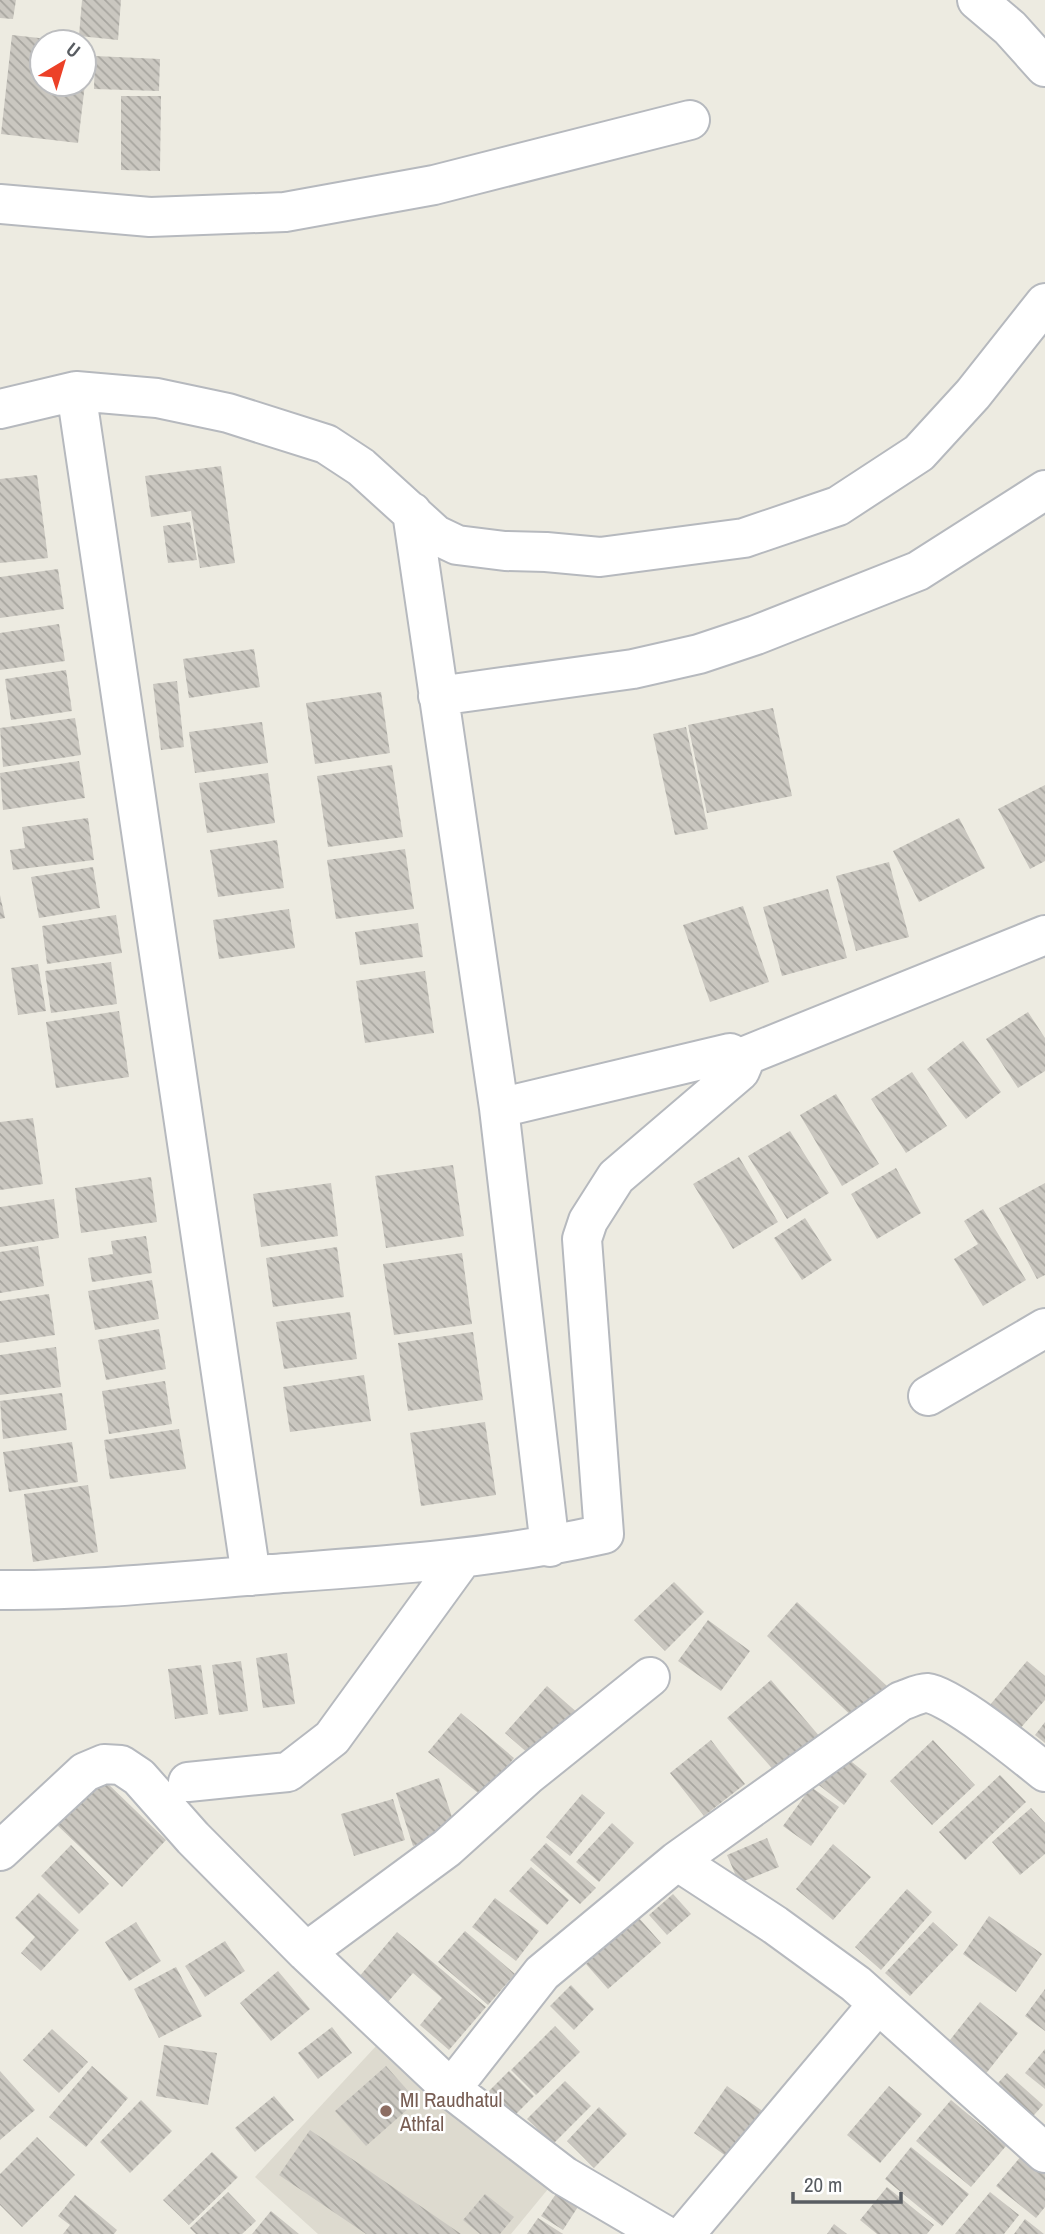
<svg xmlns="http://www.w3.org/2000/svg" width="1045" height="2234" viewBox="0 0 1045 2234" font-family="'Archivo Narrow',sans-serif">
	<defs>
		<pattern id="building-back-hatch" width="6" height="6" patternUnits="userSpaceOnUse" patternTransform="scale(1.75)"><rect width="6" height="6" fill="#cac7c0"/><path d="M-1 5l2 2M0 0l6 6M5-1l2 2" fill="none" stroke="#a7a59f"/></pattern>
	</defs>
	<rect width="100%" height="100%" fill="#edebe1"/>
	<path fill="#dddacf" d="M 377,2045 L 548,2189 L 511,2234 L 318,2234 L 255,2177 Z"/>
	<path fill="url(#building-back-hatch)" d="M 0,0 L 16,0 L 13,19 L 0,18 Z
		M 82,0 L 121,0 L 118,40 L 79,36 Z
		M 12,35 L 57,40 L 42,42 L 42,84 L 85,84 L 78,143 L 1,134 Z
		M 84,43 L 89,44 L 86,76 L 84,76 Z
		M 95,56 L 160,59 L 159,91 L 94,89 Z
		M 121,96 L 161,96 L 160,171 L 121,170 Z
		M 221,466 L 235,563 L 200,568 L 191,511 L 151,517 L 145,476 Z
		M 37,475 L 48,558 L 0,563 L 0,479 Z
		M 190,522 L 197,560 L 168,563 L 163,526 Z
		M 58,569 L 64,609 L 0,618 L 0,577 Z
		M 59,624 L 65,661 L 0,670 L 0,633 Z
		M 254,649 L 260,687 L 189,698 L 183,659 Z
		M 66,670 L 72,711 L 11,720 L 5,679 Z
		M 177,681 L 184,747 L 161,750 L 153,684 Z
		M 381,692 L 390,753 L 315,764 L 306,703 Z
		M 773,708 L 792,796 L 707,813 L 688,725 Z
		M 75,718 L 81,755 L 3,767 L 0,728 Z
		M 262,722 L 268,763 L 195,773 L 189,732 Z
		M 686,727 L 708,829 L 675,835 L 653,734 Z
		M 79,761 L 85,798 L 3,810 L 0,773 Z
		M 392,765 L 403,837 L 328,847 L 317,776 Z
		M 268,773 L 275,823 L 207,833 L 199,783 Z
		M 1045,785 L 1045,861 L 1030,869 L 998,809 Z
		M 88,818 L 94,860 L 13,870 L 10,850 L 25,848 L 22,827 Z
		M 959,818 L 985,868 L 919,902 L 893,851 Z
		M 277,840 L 284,888 L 218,897 L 210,850 Z
		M 405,849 L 414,909 L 336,919 L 327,860 Z
		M 889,862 L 909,937 L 856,951 L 836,876 Z
		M 93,867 L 100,908 L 39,918 L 31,877 Z
		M 828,889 L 847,958 L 782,976 L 763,907 Z
		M 0,895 L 5,918 L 0,919 Z
		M 743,906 L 769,982 L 710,1002 L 683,925 Z
		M 289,909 L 295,948 L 219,959 L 213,920 Z
		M 116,915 L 122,953 L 47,964 L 42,926 Z
		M 418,923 L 423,957 L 360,965 L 355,932 Z
		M 111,962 L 117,1004 L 51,1013 L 45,971 Z
		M 38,964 L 46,1011 L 18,1015 L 11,968 Z
		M 425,971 L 434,1033 L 365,1043 L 356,981 Z
		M 119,1011 L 129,1077 L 56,1088 L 46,1022 Z
		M 1028,1012 L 1045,1038 L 1045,1071 L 1018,1088 L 986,1039 Z
		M 963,1041 L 1001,1092 L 966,1119 L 927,1069 Z
		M 912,1072 L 947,1126 L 906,1153 L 871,1099 Z
		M 836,1094 L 879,1164 L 842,1186 L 800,1115 Z
		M 33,1118 L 43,1184 L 0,1190 L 0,1122 Z
		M 790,1131 L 829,1193 L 787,1219 L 748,1156 Z
		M 739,1157 L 778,1222 L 733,1249 L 693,1184 Z
		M 453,1165 L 464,1236 L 386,1248 L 375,1176 Z
		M 896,1168 L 921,1213 L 877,1239 L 851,1194 Z
		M 151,1177 L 157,1222 L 81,1233 L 75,1188 Z
		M 331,1183 L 338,1236 L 261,1247 L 253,1194 Z
		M 1045,1183 L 1045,1275 L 1037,1279 L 999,1208 Z
		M 54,1199 L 59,1238 L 0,1247 L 0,1207 Z
		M 983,1209 L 1026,1280 L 983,1306 L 954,1259 L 978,1244 L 964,1221 Z
		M 805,1218 L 832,1260 L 802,1280 L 774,1238 Z
		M 146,1236 L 152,1273 L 92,1282 L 88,1258 L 113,1254 L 111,1241 Z
		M 38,1246 L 44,1286 L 0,1293 L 0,1252 Z
		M 337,1247 L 344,1297 L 273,1307 L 266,1258 Z
		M 462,1253 L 472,1324 L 394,1335 L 383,1264 Z
		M 152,1280 L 159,1319 L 95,1330 L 88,1291 Z
		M 49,1294 L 55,1335 L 0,1343 L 0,1301 Z
		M 350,1312 L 357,1359 L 284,1369 L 276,1322 Z
		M 159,1329 L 166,1369 L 106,1380 L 98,1340 Z
		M 473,1332 L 483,1400 L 408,1411 L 398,1343 Z
		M 56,1347 L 61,1387 L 0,1395 L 0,1355 Z
		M 364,1375 L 371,1421 L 290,1432 L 283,1387 Z
		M 165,1381 L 172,1424 L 109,1434 L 102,1391 Z
		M 62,1393 L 67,1430 L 3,1439 L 0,1401 Z
		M 485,1422 L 496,1495 L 421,1506 L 410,1433 Z
		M 179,1429 L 186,1469 L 110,1479 L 104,1440 Z
		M 72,1442 L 78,1482 L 9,1492 L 3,1452 Z
		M 88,1485 L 98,1552 L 33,1562 L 24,1494 Z
		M 674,1582 L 704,1612 L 665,1651 L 634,1620 Z
		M 797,1602 L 890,1689 L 859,1723 L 767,1636 Z
		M 708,1620 L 750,1651 L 721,1691 L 678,1661 Z
		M 287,1653 L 295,1704 L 263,1708 L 256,1658 Z
		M 241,1661 L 248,1711 L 219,1715 L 212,1665 Z
		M 1027,1661 L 1045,1676 L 1045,1700 L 1018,1731 L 989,1706 Z
		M 201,1665 L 208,1714 L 175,1719 L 168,1669 Z
		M 771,1680 L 821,1738 L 779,1776 L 727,1718 Z
		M 547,1686 L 580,1715 L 538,1762 L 505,1733 Z
		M 461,1713 L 514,1758 L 483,1797 L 428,1752 Z
		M 1045,1722 L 1045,1743 L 1035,1735 Z
		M 711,1740 L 745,1784 L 704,1816 L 670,1773 Z
		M 933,1740 L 975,1785 L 932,1825 L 890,1781 Z
		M 838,1751 L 867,1774 L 844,1805 L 815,1782 Z
		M 1000,1775 L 1026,1802 L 965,1860 L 939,1832 Z
		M 102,1778 L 166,1840 L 122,1887 L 57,1825 Z
		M 439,1778 L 457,1832 L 413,1846 L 396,1793 Z
		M 811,1787 L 839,1807 L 811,1846 L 783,1826 Z
		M 582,1794 L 605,1813 L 570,1856 L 546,1837 Z
		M 393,1799 L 405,1840 L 354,1856 L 341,1814 Z
		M 1031,1808 L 1045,1823 L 1045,1854 L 1020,1875 L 992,1842 Z
		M 612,1823 L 634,1843 L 599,1882 L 576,1862 Z
		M 767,1838 L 779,1867 L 739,1883 L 727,1855 Z
		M 546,1843 L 596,1888 L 580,1904 L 530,1860 Z
		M 833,1844 L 871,1877 L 833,1920 L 796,1889 Z
		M 71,1845 L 109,1884 L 79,1914 L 41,1876 Z
		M 531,1867 L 569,1900 L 547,1925 L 509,1891 Z
		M 907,1889 L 932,1912 L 881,1970 L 855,1947 Z
		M 39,1893 L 79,1930 L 41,1971 L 21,1953 L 35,1937 L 15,1918 Z
		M 673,1894 L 691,1914 L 667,1935 L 649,1915 Z
		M 495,1898 L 539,1931 L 516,1961 L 472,1927 Z
		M 989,1916 L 1042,1954 L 1016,1992 L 963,1954 Z
		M 638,1917 L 661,1943 L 608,1989 L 586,1964 Z
		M 136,1922 L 161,1961 L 129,1981 L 105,1942 Z
		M 933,1922 L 958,1945 L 910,1996 L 885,1973 Z
		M 465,1931 L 515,1974 L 488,2005 L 438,1962 Z
		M 397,1932 L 486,2007 L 449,2050 L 420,2025 L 442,1998 L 413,1973 L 387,2003 L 358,1978 Z
		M 225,1941 L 245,1971 L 205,1997 L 185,1966 Z
		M 176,1967 L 202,2016 L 159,2038 L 134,1989 Z
		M 278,1971 L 310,2009 L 271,2041 L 240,2003 Z
		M 571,1985 L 594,2009 L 574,2030 L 550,2006 Z
		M 1045,1989 L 1045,2031 L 1025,2016 Z
		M 980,2002 L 1018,2033 L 984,2076 L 946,2045 Z
		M 555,2026 L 580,2052 L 536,2095 L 511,2070 Z
		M 332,2027 L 352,2053 L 318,2079 L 298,2053 Z
		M 52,2029 L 88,2062 L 59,2093 L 23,2060 Z
		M 164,2045 L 217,2053 L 208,2105 L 156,2096 Z
		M 1045,2049 L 1045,2089 L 1025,2073 Z
		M 92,2066 L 128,2098 L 86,2147 L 49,2117 Z
		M 386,2066 L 417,2101 L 366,2146 L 335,2111 Z
		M 0,2071 L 35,2110 L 0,2140 Z
		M 509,2071 L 534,2096 L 511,2119 L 486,2094 Z
		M 1007,2073 L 1043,2105 L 1026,2124 L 990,2092 Z
		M 565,2081 L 591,2106 L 553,2144 L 527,2119 Z
		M 727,2086 L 771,2117 L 737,2164 L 694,2133 Z
		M 889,2086 L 922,2114 L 880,2163 L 847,2135 Z
		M 274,2096 L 294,2120 L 255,2152 L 235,2128 Z
		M 141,2100 L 172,2131 L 130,2173 L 100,2142 Z
		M 951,2100 L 1006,2146 L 971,2187 L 916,2141 Z
		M 599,2107 L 627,2134 L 594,2168 L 567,2141 Z
		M 310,2130 L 461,2234 L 366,2234 L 279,2175 Z
		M 37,2137 L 75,2175 L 22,2227 L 0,2205 L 0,2174 Z
		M 911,2147 L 969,2194 L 942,2226 L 885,2179 Z
		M 1027,2149 L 1045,2164 L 1045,2207 L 1036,2218 L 996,2186 Z
		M 212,2152 L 238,2177 L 189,2225 L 163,2200 Z
		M 562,2185 L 583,2199 L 563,2230 L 541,2216 Z
		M 887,2187 L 934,2225 L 927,2234 L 877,2234 L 860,2220 Z
		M 228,2192 L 256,2221 L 242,2234 L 196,2234 L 190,2228 Z
		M 990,2192 L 1019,2215 L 1004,2234 L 955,2234 Z
		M 485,2194 L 514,2217 L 500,2234 L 480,2234 L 463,2220 Z
		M 75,2195 L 117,2230 L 114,2234 L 63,2234 L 70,2225 L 58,2216 Z
		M 271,2211 L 299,2234 L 252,2234 Z
		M 538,2218 L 563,2234 L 527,2234 Z
		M 1025,2219 L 1044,2234 L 1014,2234 Z
		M 834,2224 L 847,2234 L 827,2234 Z"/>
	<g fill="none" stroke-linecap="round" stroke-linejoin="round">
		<defs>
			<path id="minor" d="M 977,0 L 1010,28 L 1045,67
				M 0,204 L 150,217 L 285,212 L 434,185 L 690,120
				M 76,391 L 251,1576
				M 0,409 L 76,391 L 157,398 L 228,413 L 326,444 L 361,467 L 436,535 L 457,545 L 505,551 L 546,552 L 600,557 L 744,538 L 838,506 L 919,453 L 973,394 L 1045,303
				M 412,512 L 499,1108 L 550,1547
				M 438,696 L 633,669 L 699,654 L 756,635 L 918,571 L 1045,490
				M 499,1108 L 730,1053 L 740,1058
				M 928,1396 L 1045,1328
				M 0,1590 C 90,1591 181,1581 271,1574 C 383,1566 494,1559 604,1534 L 582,1239 L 588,1221 L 616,1177 L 740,1071 L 743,1064 L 740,1058 L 1045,935
				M 188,1782 L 288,1772 L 332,1738 L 462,1559
				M 0,1851 L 85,1772 L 104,1764 L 121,1765 L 139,1777 L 193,1838 L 306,1952 L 451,2089 L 564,2176 L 663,2234
				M 677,1861 L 775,1925 L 856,1984 L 1045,2153
				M 306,1952 L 447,1848 L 528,1775 L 650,1677
				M 451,2089 L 542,1973 L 677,1861 L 901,1701 C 908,1699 919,1693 927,1693 C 950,1695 1024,1755 1045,1772
				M 685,2234 L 878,2004"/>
		</defs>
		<use href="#minor" stroke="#b6b9be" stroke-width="42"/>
		<use href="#minor" stroke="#fff" stroke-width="38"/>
	</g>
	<circle fill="#8d6e63" stroke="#fff" stroke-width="2.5" cx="386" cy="2111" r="7"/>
	<g text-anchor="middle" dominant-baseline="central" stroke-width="5" stroke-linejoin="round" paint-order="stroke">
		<g font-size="21" fill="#785e54" stroke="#fff" text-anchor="start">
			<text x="400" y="2099">MI Raudhatul<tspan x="400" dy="24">Athfal</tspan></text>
		</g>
	</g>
	<g transform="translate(63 63) rotate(38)"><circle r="33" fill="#ffffff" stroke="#bdbec0" stroke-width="2"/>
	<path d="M0-5L12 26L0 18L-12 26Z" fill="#ec4128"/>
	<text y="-10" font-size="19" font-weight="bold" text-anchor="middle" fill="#595d62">U</text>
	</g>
	<path d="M793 2192v10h108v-10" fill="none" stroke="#595d62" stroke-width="3.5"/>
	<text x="804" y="2192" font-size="21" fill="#595d62" stroke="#ffffff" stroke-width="5" paint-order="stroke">20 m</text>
</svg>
